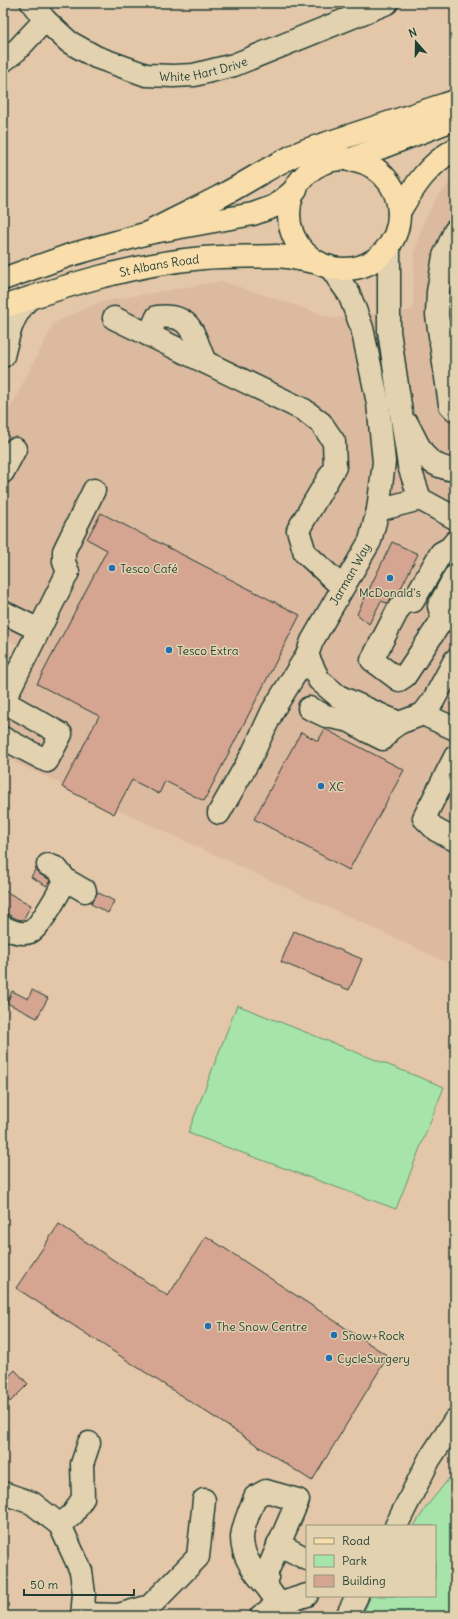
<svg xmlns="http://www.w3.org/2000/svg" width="458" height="1619" viewBox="0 0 458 1619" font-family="Delius,sans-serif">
	<rect width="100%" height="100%" fill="#e4c7a9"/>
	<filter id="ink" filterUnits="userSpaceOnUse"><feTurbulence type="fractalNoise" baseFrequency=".025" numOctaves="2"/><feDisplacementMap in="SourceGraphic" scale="8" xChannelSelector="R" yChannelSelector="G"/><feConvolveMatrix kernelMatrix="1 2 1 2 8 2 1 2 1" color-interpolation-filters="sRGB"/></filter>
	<g filter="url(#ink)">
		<path fill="#dcbaa0" d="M 455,177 L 455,966 L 3,757 L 3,684 L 23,647 L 3,638 L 3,422 L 54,323 L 99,302 L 222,281 L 333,318 L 413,310 L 414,254 L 418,238 L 424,221 L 437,197 Z"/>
		<path fill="#a7e4aa" stroke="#63906f" d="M 237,1005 L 444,1087 L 396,1209 L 188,1133 Z
			M 455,1471 L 455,1616 L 362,1616 L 371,1596 L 435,1596 L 435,1526 L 414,1526 L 427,1506 Z"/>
		<path fill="#d5a592" stroke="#1f3d34" d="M 101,513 L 300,615 L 204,801 L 165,781 L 159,794 L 132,780 L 114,814 L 62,787 L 99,716 L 37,684 L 107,550 L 87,539 Z
			M 392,542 L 418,554 L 399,592 L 387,603 L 381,601 L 369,624 L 357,614 Z
			M 325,729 L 404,770 L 349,870 L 254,819 L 301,732 L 318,741 Z
			M 36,868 L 39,873 L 50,880 L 47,886 L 31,877 Z
			M 3,890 L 31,905 L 23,920 L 17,919 L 3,912 Z
			M 97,892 L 114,901 L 108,913 L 91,904 Z
			M 294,931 L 362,959 L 349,990 L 281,962 Z
			M 32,990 L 48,998 L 37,1018 L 7,1003 L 12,991 L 28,999 Z
			M 59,1224 L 168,1296 L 206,1236 L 388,1356 L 312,1481 L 16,1288 Z
			M 15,1370 L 28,1384 L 10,1402 L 3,1394 L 3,1382 Z"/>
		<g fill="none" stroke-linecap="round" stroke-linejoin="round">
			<defs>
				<g id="minor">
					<path id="s1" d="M 32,3 L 45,20 L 69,42 L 96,57 L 146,75 L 173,76 L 194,75 L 234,65 L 387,3"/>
					<path d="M 3,61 L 17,50 L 45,20"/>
					<path d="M 455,231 L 444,256 L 438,292 L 437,315 L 450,405 L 455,410"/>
					<path d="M 389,247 L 389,331 L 409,466 L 420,499 L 455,518"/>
					<path d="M 330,267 L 349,294 L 362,328 L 378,403 L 384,462 L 378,510 L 370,541 L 312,641 L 307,655 L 319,680 L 338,696 L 399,723 L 423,714 L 433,701 L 455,660"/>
					<path d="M 114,318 L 304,410 L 321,423 L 334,442 L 335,467 L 298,530 L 305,553 L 342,587"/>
					<path d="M 149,335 L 157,317 C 193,313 193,335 205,362"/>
					<path d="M 3,356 C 9,332 12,315 30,298"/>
					<path d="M 408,425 C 421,450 424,466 455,470"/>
					<path d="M 3,472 L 15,449"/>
					<path d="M 378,510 L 420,499"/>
					<path d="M 455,542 L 450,548 L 441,553 L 413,601 L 405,602 L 399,608 L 372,660 L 399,680 L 405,676 L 446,614 L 455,613"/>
					<path d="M 3,612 L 39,630"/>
					<path d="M 443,620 L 439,606 L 455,576"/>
					<path d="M 3,702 L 68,572 L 64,562 L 64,551 L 94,490"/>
					<path d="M 309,708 L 326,716 L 350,721 L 367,731 L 383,739 L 388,731 L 399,723"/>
					<path d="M 423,714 L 455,729"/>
					<path d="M 3,738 L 47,761 L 61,734 L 3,701"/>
					<path d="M 455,757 L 424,818 L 436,830 L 455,840"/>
					<path d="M 219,813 L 252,755 L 273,710 L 307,655"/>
					<path d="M 66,880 L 85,891"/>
					<path d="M 3,927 C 11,931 22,935 30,932 C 41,927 59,891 66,880 L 56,868 L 48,865"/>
					<path d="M 3,1493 L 32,1503 L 60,1525 L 81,1571 L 84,1594 L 82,1616"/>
					<path d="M 60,1525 L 73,1514 L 83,1498 L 82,1464 L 89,1443"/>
					<path d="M 396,1526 L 429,1460 L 455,1420"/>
					<path d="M 278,1544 L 307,1559"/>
					<path d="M 267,1587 C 255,1573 242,1557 242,1538 C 242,1527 251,1508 255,1497 L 266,1491 L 298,1500 L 267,1572 L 267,1587 L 279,1604"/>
					<path d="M 83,1614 L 118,1615 L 150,1606 L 198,1557 L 204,1500"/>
					<path d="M 261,1616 L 279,1604 L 307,1595"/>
					<path d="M 347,1616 L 357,1596"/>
				</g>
				<g id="major">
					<circle cx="344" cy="214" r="55"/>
					<path d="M 349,160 L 455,119"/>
					<path d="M 399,212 C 415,185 428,165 455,149"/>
					<path d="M 148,233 C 170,221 194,210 217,198 C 247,183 274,163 306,150 L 455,101"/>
					<path d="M 3,279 L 70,255 L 148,233 L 253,214 L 275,206 L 296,189"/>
					<path id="s2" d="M 3,307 C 67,285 135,264 203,258 C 227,256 252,257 276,256 L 287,257 L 319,263"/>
				</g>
			</defs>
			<use href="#minor" stroke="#1f3d34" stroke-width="25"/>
			<use href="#major" stroke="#1f3d34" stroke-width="25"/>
			<use href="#minor" stroke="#e3d2af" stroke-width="22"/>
			<use href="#major" stroke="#f9deab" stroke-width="22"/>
		</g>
	</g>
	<g fill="#1f6fb2" stroke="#e3d2af" stroke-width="1.5">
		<circle cx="112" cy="568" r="4"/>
		<circle cx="390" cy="578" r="4"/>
		<circle cx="169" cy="650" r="4"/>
		<circle cx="321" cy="786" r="4"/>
		<circle cx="208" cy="1326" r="4"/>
		<circle cx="334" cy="1335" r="4"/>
		<circle cx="329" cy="1358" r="4"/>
	</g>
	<g text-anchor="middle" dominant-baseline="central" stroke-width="3" stroke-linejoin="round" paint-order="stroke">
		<g font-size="12" fill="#1f3d34" stroke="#e3d2af">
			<text stroke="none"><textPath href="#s1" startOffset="196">White Hart Drive</textPath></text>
			<text stroke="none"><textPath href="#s2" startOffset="162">St Albans Road</textPath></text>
			<text transform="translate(350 574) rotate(-60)">Jarman Way</text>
		</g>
		<g font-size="12" fill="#1f3d34" stroke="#e3d2af" text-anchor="start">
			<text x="120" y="568">Tesco Café</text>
			<text x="390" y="592" text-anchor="middle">McDonald's</text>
			<text x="177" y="650">Tesco Extra</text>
			<text x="329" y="786">XC</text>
			<text x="216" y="1326">The Snow Centre</text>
			<text x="342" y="1335">Snow+Rock</text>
			<text x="337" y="1358">CycleSurgery</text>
		</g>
	</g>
	<rect width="458" height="1619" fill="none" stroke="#e3d2af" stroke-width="16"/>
	<rect x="8" y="8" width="442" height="1603" fill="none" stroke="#1f3d34" stroke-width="1.5" filter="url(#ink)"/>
	<rect x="306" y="1525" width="130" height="72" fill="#e3d2af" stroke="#95967e"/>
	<rect x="314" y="1538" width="20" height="6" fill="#f9deab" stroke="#95967e"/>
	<text x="342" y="1545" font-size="12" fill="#1f3d34">Road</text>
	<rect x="314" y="1555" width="20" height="12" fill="#a7e4aa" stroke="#95967e"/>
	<text x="342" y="1565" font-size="12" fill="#1f3d34">Park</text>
	<rect x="314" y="1575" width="20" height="12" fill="#d5a592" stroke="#95967e"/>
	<text x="342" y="1585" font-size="12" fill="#1f3d34">Building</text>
	<g transform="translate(416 42) rotate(340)" stroke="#e3d2af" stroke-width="3" paint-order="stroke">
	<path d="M0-3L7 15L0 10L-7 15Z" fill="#1f3d34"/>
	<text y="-6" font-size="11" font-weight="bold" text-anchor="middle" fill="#1f3d34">N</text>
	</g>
	<path d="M24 1589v6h110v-6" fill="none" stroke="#1f3d34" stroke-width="2"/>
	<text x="30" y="1589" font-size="12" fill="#1f3d34" stroke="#e3d2af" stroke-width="3" paint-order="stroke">50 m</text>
</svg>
